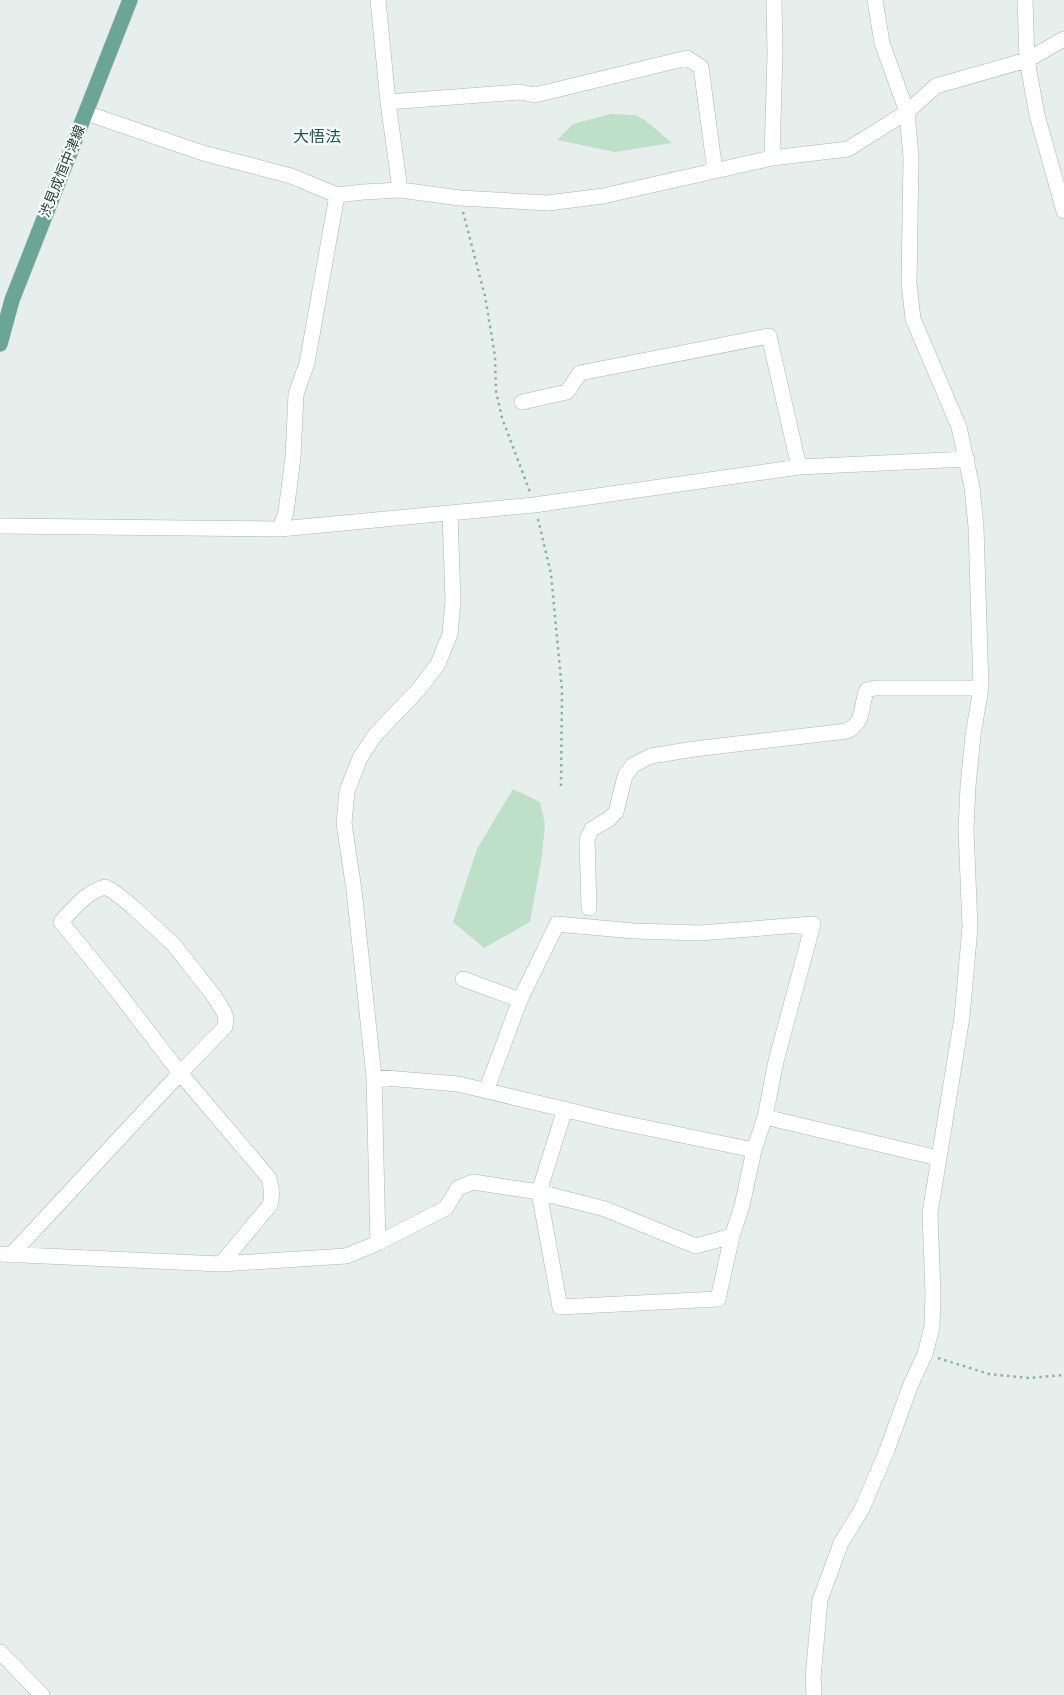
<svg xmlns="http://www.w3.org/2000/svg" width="1064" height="1695" viewBox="0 0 1064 1695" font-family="Quicksand,'Noto Sans JP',sans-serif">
	<rect width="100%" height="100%" fill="#e6efeb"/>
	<path fill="#bfe0c8" d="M 610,114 L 635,115 L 645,120 L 672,143 L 615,152 L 557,140 L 573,124 Z
		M 513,789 L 540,802 L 545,824 L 542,856 L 530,922 L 484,948 L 453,922 L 477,849 Z"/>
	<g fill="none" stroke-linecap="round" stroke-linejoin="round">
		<defs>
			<path id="minor" d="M 378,0 L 388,102 L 400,190
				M 1025,0 L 1027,60 L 1037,115 L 1064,211
				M 388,102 L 520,92 L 535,95 L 687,58 L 701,67 L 715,171
				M 86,113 L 203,153 L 291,176 L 337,195 L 363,192 L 400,190 L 460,198 L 548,203 L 603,196 L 772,158 L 848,149 L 907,112 L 936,86 L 1027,60 L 1064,39
				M 772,158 L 775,53 L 774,0
				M 522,402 L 567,392 L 580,373 L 769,336 L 799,467
				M 0,526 L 280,529 L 534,505 L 799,467 L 967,459
				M 280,529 L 286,512 L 293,457 L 296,394 L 307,363 L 337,195
				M 105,887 L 113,891 L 133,907 L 174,945 L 214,996 L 224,1012 L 226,1018 L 225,1027 L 180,1073 L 114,987 L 61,922 C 74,908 86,892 105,887 Z
				M 589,908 L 587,839 L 592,829 L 609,819 L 616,812 L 625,776 L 633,765 L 651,756 L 694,749 L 847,731 C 865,722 860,707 867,690 L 875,688 L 981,688
				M 463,979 L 520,1000
				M 374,1077 L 458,1084 L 613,1121 L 754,1150
				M 486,1091 L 520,1000 L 557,924 L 634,931 L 700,933 L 813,924 L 776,1061 L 765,1117 L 754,1150 L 742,1206 L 732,1236 L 718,1299 L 560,1307 L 539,1192 L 565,1109
				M 765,1117 L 938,1158
				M 378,1243 L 374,1077 L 354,890 L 344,823 L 347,791 L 360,758 L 375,735 L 419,689 L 438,664 L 450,634 L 453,601 L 450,513
				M 0,1254 L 221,1264 L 346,1256 L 378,1243 L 446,1208 L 458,1188 L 473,1182 L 539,1192 L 605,1209 L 696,1246 L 732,1236
				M 11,1255 L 180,1073 L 269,1178 C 271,1187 273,1195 270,1205 L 221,1264
				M 0,1652 L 42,1695
				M 814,1695 L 813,1678 L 820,1600 L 841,1543 L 862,1509 L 887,1450 L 911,1384 L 925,1354 L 932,1327 L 933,1294 L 930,1213 L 962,1017 L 970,927 L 966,829 L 968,786 L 973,735 L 981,688 L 976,527 L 972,487 L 959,427 L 913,319 L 909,283 L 911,158 L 907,112 L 882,43 L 875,0"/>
			<path id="major" d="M 0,344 L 12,300 L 130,0"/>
		</defs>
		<use href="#minor" stroke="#a8b8b2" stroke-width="16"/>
		<use href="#major" stroke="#c2cac8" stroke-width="16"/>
		<path stroke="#86b3a5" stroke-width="2.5" stroke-dasharray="2.5 4" stroke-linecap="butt" d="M 463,212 L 485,296 L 495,356 L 496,391 L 502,418 L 530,492
			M 538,519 L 551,574 L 562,690 L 561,788
			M 938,1358 L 989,1374 L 1029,1378 L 1064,1375"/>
		<use href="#minor" stroke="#fff" stroke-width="15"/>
		<use href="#major" stroke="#6aa596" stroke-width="15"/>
	</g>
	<g text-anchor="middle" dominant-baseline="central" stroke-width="4.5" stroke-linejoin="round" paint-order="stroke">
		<g font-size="14" fill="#24423a" stroke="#f7fbf9">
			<text transform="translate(62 171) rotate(-68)">渋見成恒中津線</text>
		</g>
		<g font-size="16" fill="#1f5548" stroke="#f7fbf9">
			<text x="317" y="136">大悟法</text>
		</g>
	</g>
</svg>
